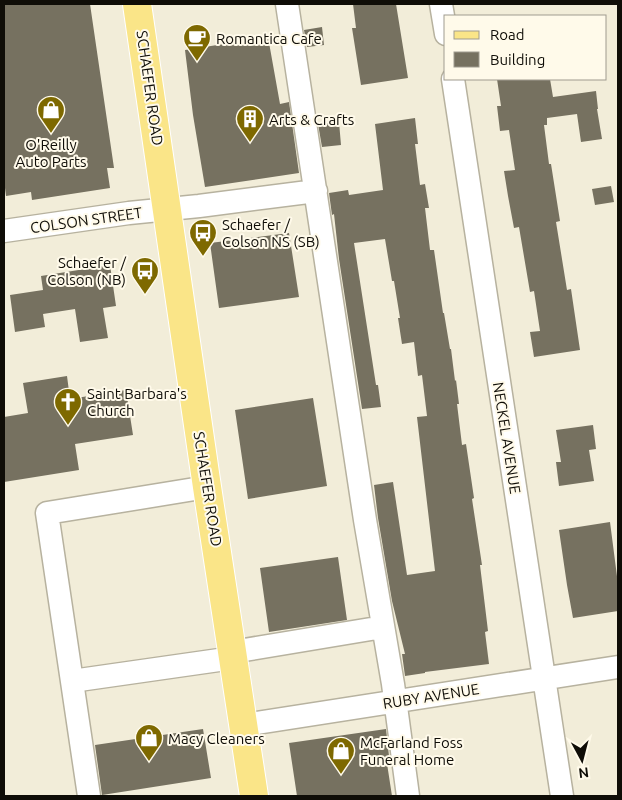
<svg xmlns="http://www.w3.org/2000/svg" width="622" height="800" viewBox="0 0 622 800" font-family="Ubuntu,sans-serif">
	<rect width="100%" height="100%" fill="#f2edd9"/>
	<path fill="#767160" d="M 4,4 L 90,4 L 114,168 L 107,168 L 110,188 L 32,200 L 31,192 L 6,196 L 4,180 Z
		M 353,4 L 396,4 L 408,78 L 361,85 L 352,28 L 356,28 Z
		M 322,27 L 324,45 L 307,47 L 304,30 Z
		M 268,37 L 280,104 L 289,102 L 299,173 L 205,187 L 193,115 L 185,50 Z
		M 497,79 L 550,79 L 553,97 L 596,91 L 598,109 L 597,109 L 602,139 L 581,142 L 577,114 L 547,118 L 547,125 L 544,125 L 549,164 L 551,164 L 560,221 L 556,222 L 567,290 L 571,289 L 580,350 L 534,357 L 530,332 L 540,331 L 534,291 L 530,292 L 519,227 L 514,228 L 508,196 L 504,171 L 515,170 L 509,130 L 500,131 L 497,106 L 501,106 Z
		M 415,118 L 418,144 L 415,144 L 420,185 L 425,184 L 429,208 L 425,208 L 430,250 L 434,250 L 443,313 L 444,313 L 450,349 L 451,349 L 455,381 L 456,380 L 459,404 L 457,404 L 462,445 L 466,444 L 474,498 L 472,499 L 482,565 L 480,565 L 488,631 L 485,632 L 489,664 L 425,672 L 425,673 L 405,676 L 402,654 L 405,654 L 392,601 L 378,518 L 374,485 L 393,482 L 407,575 L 435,571 L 417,417 L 427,416 L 422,375 L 418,376 L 414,342 L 402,344 L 398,318 L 400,318 L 394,281 L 392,281 L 385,239 L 354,243 L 376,385 L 378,385 L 381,407 L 362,409 L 339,259 L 334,214 L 332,215 L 329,193 L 348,190 L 349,195 L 383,190 L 375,124 Z
		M 339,122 L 341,145 L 322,147 L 318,124 Z
		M 611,186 L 614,202 L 595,205 L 592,189 Z
		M 289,233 L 299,297 L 219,308 L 210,243 Z
		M 110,265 L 116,306 L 103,308 L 108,338 L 80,342 L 75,309 L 43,314 L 45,327 L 15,332 L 10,295 L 43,290 L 41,276 Z
		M 67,376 L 70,399 L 126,390 L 133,435 L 75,444 L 79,470 L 4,482 L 4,417 L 28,413 L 23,383 Z
		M 313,398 L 327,486 L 248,499 L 235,410 Z
		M 593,425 L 596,449 L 589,450 L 594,481 L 559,486 L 556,462 L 561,462 L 556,430 Z
		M 610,522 L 618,584 L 618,611 L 573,618 L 567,585 L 559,530 Z
		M 338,557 L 347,620 L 269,632 L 260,568 Z
		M 203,729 L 211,778 L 102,795 L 95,745 Z
		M 386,729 L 389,756 L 386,757 L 392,796 L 297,796 L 289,743 Z"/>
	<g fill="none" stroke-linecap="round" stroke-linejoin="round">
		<defs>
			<path id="minor" d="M 287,4 L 365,520 L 393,684 L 408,796
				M 441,4 L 446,34
				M 453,79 L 562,796
				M 4,231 L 129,213 L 199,206 L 316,191
				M 232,652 L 383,627
				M 72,681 L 233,658
				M 243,725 L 618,667
				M 89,796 L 47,513 L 207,487"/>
			<path id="major" d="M 137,4 L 207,487 L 254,796"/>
		</defs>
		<use href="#minor" stroke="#b7b29f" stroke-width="25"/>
		<use href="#major" stroke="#fff" stroke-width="30"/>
		<use href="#minor" stroke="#fff" stroke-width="22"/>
		<use href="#major" stroke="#fae588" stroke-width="28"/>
	</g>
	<defs>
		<symbol id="cafe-pin" viewBox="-11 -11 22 30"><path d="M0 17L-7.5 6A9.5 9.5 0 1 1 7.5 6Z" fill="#7e6900" stroke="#fffaea"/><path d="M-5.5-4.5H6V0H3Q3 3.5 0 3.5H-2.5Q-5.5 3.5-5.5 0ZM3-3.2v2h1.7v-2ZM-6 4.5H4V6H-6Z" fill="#fff"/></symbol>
		<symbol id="shop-pin" viewBox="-11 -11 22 30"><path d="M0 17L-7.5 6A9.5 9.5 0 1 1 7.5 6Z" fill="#7e6900" stroke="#fffaea"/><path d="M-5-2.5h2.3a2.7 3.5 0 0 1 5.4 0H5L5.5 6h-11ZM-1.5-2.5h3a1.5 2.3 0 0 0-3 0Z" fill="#fff"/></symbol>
		<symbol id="building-pin" viewBox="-11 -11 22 30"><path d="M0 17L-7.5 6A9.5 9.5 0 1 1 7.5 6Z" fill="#7e6900" stroke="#fffaea"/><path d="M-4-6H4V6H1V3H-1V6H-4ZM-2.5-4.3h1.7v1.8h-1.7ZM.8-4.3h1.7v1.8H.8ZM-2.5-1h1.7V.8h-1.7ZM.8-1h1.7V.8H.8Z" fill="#fff"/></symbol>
		<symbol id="bus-pin" viewBox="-11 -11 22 30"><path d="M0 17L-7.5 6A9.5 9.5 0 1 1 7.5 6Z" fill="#7e6900" stroke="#fffaea"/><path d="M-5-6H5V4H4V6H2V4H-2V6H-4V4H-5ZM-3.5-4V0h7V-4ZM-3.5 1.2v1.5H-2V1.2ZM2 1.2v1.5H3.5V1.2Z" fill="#fff"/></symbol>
		<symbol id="church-pin" viewBox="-11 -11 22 30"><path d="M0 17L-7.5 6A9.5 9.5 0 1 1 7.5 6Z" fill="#7e6900" stroke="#fffaea"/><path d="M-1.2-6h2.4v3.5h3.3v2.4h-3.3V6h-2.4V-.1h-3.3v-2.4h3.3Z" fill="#fff"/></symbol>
	</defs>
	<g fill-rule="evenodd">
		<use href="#cafe-pin" x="181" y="22" width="32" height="43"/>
		<use href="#shop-pin" x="35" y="94" width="32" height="43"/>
		<use href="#building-pin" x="234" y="103" width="32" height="43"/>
		<use href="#bus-pin" x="187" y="217" width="32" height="43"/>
		<use href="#bus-pin" x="129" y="255" width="32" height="43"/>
		<use href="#church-pin" x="52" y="386" width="32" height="43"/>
		<use href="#shop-pin" x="133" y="722" width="32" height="43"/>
		<use href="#shop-pin" x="325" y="735" width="32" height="43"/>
	</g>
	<g text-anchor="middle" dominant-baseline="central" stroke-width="4" stroke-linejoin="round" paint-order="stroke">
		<g font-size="15" fill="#0f0d07" stroke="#fffaea" text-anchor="start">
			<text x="216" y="38">Romantica Cafe</text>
			<text x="269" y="119">Arts &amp; Crafts</text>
			<text x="51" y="144" text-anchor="middle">O'Reilly<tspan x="51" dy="17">Auto Parts</tspan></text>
			<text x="222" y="224">Schaefer /<tspan x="222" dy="17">Colson NS (SB)</tspan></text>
			<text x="126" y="262" text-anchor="end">Schaefer /<tspan x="126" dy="17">Colson (NB)</tspan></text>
			<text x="87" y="393">Saint Barbara's<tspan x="87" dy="17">Church</tspan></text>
			<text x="168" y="738">Macy Cleaners</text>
			<text x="360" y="742">McFarland Foss<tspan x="360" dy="17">Funeral Home</tspan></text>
		</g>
		<g font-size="15" fill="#0f0d07" stroke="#fffaea">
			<text transform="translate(150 88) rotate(82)">SCHAEFER ROAD</text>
			<text transform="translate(86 220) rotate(-8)">COLSON STREET</text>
			<text transform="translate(507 438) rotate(81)">NECKEL AVENUE</text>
			<text transform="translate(208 489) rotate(81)">SCHAEFER ROAD</text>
			<text transform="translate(431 696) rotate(-9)">RUBY AVENUE</text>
		</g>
	</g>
	<rect width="622" height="800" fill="none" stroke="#0f0d07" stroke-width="10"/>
	<rect x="444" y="15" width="162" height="65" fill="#fffaea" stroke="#9f9b8f"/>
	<rect x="454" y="31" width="25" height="8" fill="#fae588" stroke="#9f9b8f"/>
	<text x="490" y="40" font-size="15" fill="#0f0d07">Road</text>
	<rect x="454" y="52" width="25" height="15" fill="#767160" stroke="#9f9b8f"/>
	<text x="490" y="65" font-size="15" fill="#0f0d07">Building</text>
	<g transform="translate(582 760) rotate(173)" stroke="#fffaea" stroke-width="4" paint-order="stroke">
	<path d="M0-4L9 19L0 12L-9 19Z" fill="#0f0d07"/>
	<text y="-8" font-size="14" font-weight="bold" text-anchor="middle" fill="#0f0d07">N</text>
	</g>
</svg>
